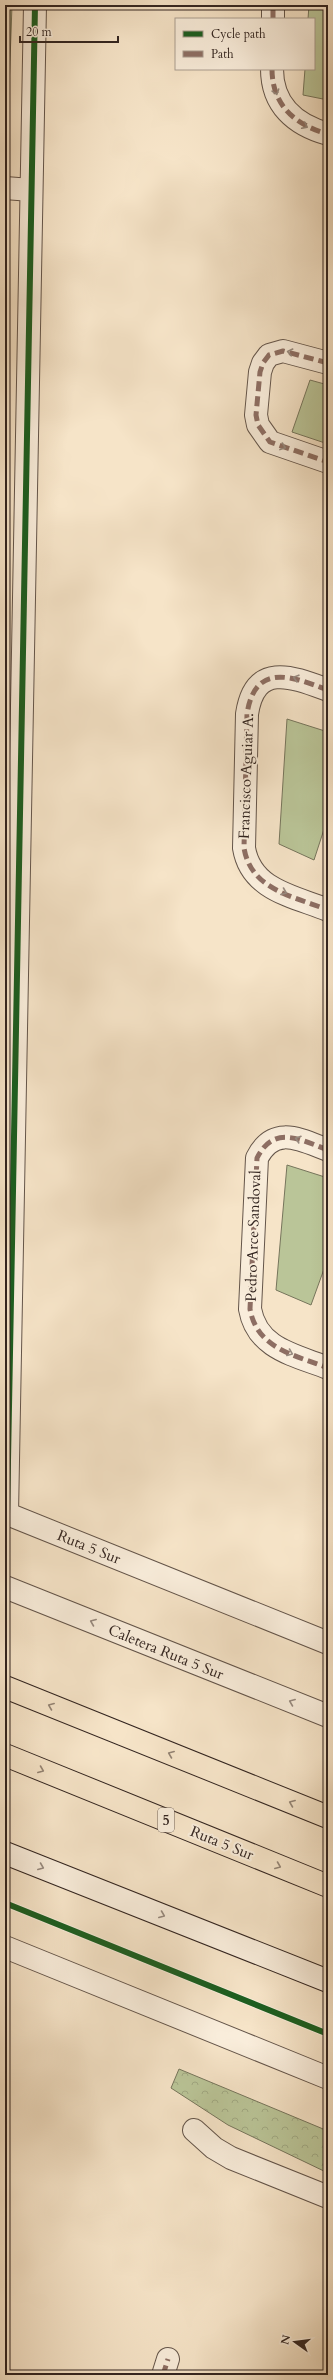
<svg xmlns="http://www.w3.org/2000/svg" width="333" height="2380" viewBox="0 0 333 2380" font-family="Cardo,serif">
	<defs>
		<pattern id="forest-crowns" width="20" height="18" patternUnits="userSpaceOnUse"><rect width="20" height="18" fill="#bac598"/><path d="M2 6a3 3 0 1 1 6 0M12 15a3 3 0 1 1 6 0" fill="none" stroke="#a0a983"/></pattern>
	</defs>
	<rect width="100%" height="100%" fill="#f6e4c8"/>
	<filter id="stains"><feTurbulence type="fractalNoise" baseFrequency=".005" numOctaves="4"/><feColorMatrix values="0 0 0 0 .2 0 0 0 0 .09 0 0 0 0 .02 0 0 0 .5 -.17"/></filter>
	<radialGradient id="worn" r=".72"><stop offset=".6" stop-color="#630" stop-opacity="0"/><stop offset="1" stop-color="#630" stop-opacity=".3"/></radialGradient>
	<path fill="#bac598" stroke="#76755c" d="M 5,5 L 12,5 L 7,146 L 5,146 Z
		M 309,5 L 328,5 L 328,100 L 303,95 L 305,69 L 314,69 L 314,19 L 308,19 Z
		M 310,380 L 328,385 L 328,444 L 292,432 Z
		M 287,719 L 328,732 L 328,817 L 314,860 L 279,844 Z
		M 287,1165 L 328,1178 L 328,1258 L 311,1305 L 276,1290 Z"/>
	<path fill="url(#forest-crowns)" stroke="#76755c" d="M 179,2069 L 328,2131 L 328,2173 L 228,2125 L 171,2088 Z"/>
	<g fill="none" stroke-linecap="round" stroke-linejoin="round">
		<defs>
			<path id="minor" d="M 273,19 L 273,5
				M 272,69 C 272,105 295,125 328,134
				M 5,188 L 31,190
				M 328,363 L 283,351 L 269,355 L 263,363 L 260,372 L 256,415 L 258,425 L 270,442 L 328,462
				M 328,690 C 293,677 255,661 247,714 L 244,848 C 251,890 293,896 328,910
				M 328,1150 C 301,1140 274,1124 257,1158 L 250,1309 C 257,1349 295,1355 328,1368
				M 5,1513 L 328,1643
				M 7,1514 L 35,5
				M 5,1947 L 328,2078
				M 194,2130 L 214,2148 L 231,2158 L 328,2197
				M 163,2375 L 168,2359"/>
			<path id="tertiary" d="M 5,1587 L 328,1716"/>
			<path id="secondary" d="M 5,1853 L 328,1981"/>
			<path id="motorway" d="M 5,1687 L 328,1817
				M 5,1755 L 328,1886"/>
		</defs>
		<use href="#minor" stroke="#64554a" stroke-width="24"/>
		<use href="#tertiary" stroke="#64554a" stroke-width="24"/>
		<use href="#secondary" stroke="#332520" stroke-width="24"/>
		<use href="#motorway" stroke="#332520" stroke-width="24"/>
		<use href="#minor" stroke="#f9eddb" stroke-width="22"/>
		<use href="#tertiary" stroke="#f9eddb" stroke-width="22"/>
		<use href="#secondary" stroke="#f9eddb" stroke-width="22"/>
		<use href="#motorway" stroke="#f6e4c8" stroke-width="22"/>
		<path stroke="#8d6e63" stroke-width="5" stroke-dasharray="10 5" stroke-linecap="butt" d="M 273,19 L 273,5
			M 272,69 C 272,105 295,125 328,134
			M 328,363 L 283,351 L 269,355 L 263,363 L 260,372 L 256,415 L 258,425 L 270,442 L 328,462
			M 328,690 C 293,677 255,661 247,714 L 244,848 C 251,890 293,896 328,910
			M 328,1150 C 301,1140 274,1124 257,1158 L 250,1309 C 257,1349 295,1355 328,1368
			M 163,2375 L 168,2359"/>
		<defs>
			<path id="cycleway" d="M 7,1514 L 35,5
				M 5,1903 L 328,2034"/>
		</defs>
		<use href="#cycleway" stroke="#f9eddb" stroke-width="8"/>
		<use href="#cycleway" stroke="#1b5e20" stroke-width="6"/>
	</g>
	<defs><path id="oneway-chevron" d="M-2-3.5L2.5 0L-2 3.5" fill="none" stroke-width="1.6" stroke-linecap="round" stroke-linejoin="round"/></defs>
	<g stroke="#96897e">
		<use href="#oneway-chevron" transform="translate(276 92) rotate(72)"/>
		<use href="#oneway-chevron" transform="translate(305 126) rotate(26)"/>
		<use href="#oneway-chevron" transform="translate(290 352) rotate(-167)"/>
		<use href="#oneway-chevron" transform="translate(283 447) rotate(20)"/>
		<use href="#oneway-chevron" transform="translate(296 678) rotate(-164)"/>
		<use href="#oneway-chevron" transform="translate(284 892) rotate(22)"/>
		<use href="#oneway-chevron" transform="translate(298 1139) rotate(-162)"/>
		<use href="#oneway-chevron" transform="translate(290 1353) rotate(22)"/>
		<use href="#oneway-chevron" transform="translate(93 1622) rotate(-158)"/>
		<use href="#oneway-chevron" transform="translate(292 1702) rotate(-158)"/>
		<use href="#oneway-chevron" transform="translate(41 1867) rotate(22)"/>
		<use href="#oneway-chevron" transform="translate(162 1915) rotate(22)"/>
	</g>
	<g stroke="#948474">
		<use href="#oneway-chevron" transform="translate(51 1706) rotate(-158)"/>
		<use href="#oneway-chevron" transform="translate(171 1754) rotate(-158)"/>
		<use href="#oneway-chevron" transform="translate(41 1770) rotate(22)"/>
		<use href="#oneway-chevron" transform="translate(292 1803) rotate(-158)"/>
		<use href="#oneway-chevron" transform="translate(278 1866) rotate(22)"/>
	</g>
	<g text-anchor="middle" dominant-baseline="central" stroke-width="4" stroke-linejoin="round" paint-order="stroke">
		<rect fill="#f9eddb" stroke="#6e6158" stroke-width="1" x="158" y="1808" width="16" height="24" rx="3"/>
		<g font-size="14" font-weight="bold" fill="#332520">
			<text x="166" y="1820">5</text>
		</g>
		<g font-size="15" fill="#332520" stroke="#f9eddb">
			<text transform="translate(246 776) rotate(-88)">Francisco Aguiar A.</text>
			<text transform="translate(253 1236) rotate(-88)">Pedro Arce Sandoval</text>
			<text transform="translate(89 1547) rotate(22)">Ruta 5 Sur</text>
			<text transform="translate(166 1652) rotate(22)">Caletera Ruta 5 Sur</text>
			<text transform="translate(222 1843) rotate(22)">Ruta 5 Sur</text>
		</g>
	</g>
	<rect width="333" height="2380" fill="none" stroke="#f6e4c8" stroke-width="20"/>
	<rect x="6" y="6" width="321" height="2368" fill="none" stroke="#332520" stroke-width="2"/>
	<rect x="10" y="10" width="313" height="2360" fill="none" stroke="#332520"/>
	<rect x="175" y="18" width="140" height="52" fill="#f9eddb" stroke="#aa9d90"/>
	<rect x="183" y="31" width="20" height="6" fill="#1b5e20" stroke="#aa9d90"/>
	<text x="211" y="38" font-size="12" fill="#332520">Cycle path</text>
	<rect x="183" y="51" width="20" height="6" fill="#8d6e63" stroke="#aa9d90"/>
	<text x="211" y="58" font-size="12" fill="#332520">Path</text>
	<g transform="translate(295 2342) rotate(284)" stroke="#f9eddb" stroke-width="3" paint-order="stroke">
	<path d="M0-3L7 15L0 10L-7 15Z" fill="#332520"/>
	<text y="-6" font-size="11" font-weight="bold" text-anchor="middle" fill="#332520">N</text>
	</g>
	<path d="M20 36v6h98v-6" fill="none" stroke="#332520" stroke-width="2"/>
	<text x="26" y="36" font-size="12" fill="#332520" stroke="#f9eddb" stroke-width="3" paint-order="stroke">20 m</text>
	<rect width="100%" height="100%" filter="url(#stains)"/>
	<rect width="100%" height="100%" fill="url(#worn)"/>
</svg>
